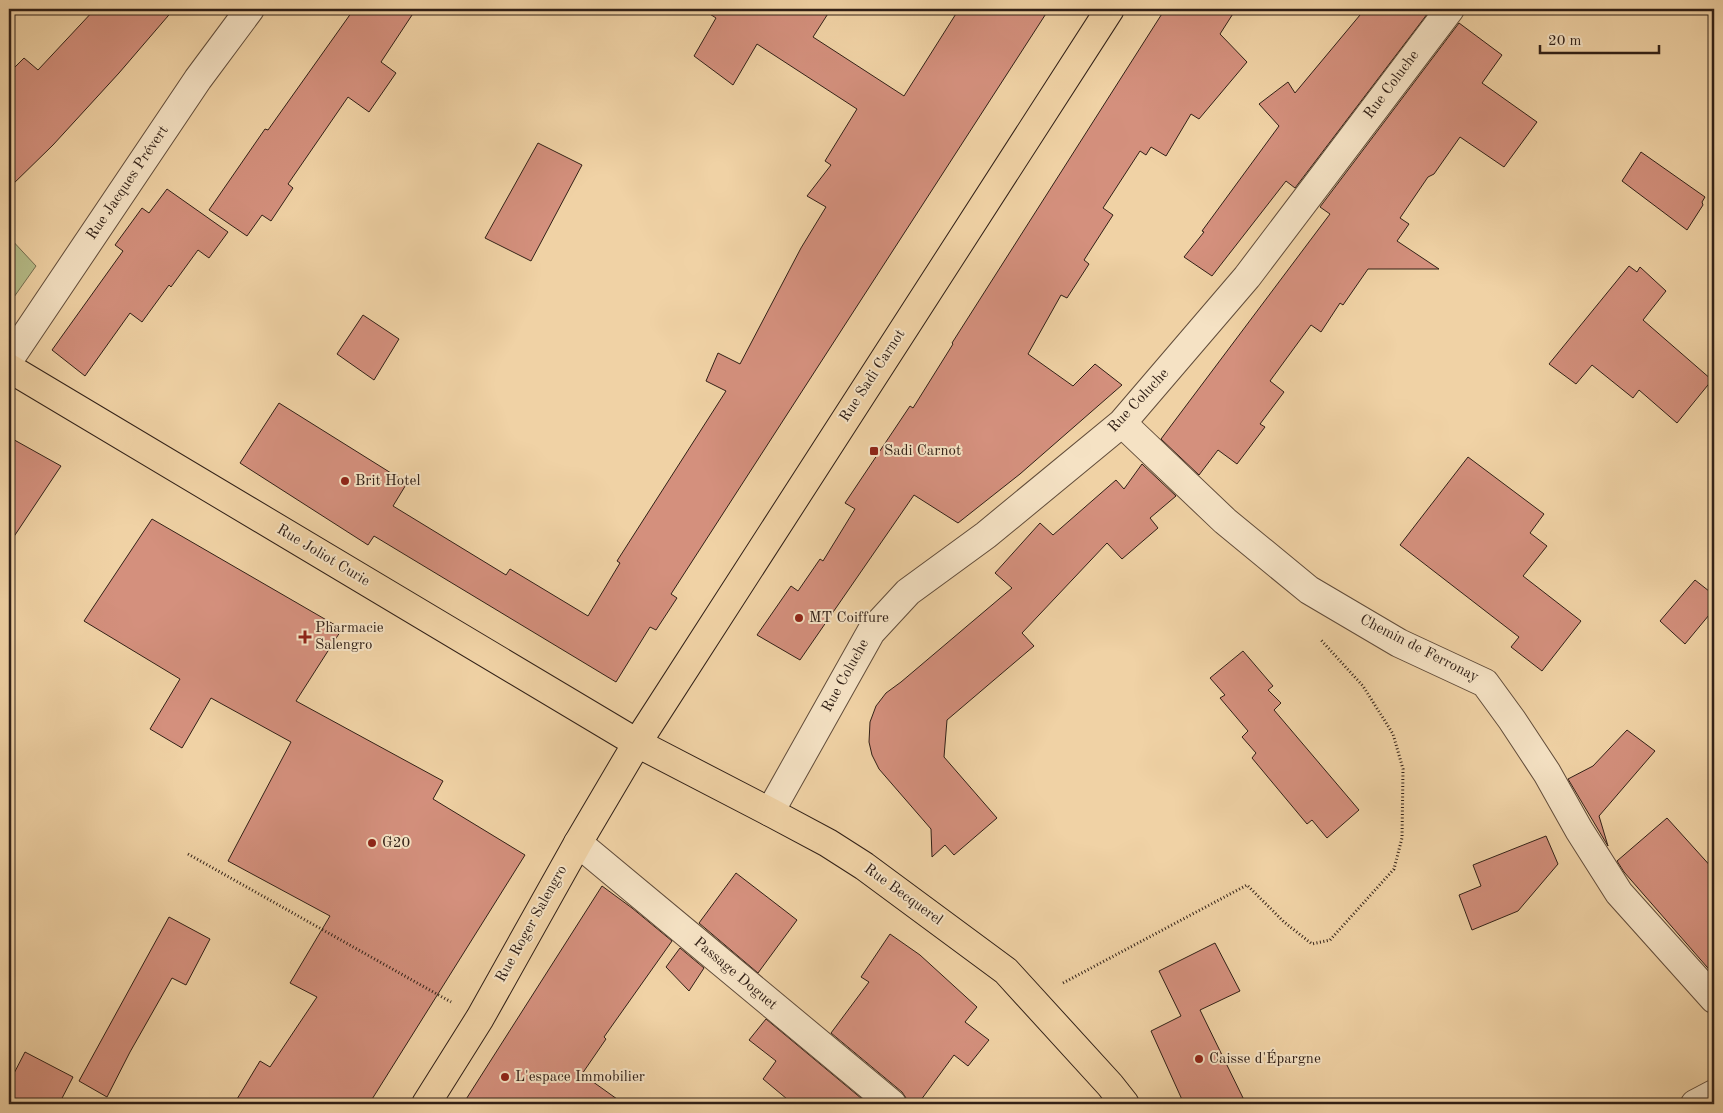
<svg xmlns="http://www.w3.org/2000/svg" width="1723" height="1113" viewBox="0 0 1723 1113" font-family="'Old Standard TT',serif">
	<rect width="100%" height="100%" fill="#f0d2a5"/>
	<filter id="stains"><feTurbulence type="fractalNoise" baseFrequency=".004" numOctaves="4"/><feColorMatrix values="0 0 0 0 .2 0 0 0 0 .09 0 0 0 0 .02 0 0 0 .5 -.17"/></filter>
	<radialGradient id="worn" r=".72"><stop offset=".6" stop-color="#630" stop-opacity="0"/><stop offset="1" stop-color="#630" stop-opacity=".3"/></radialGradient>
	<path fill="#b6bd89" stroke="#746e50" d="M 9,237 L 36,266 L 9,304 Z"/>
	<path fill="#d4907d" stroke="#312017" d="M 95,9 L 174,9 L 119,73 L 53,145 L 9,188 L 9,73 L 24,58 L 38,70 Z
		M 354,9 L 416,9 L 381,62 L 396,73 L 369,112 L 348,97 L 288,184 L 293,188 L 271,221 L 262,215 L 247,236 L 209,210 L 265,129 L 268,130 Z
		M 702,9 L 831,9 L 813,37 L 904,96 L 959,9 L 1049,9 L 671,594 L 677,598 L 656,630 L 650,627 L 616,682 L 374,536 L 368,545 L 240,463 L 279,403 L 407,483 L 393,506 L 506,575 L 510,569 L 588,616 L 620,563 L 617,561 L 726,391 L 706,381 L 718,353 L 740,364 L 801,248 L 826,207 L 807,196 L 831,165 L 825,161 L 857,109 L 757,44 L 733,85 L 694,56 L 716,18 Z
		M 1165,9 L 1236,9 L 1220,34 L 1247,62 L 1199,119 L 1191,114 L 1166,156 L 1151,147 L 1146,155 L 1140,151 L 1103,208 L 1113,215 L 1084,260 L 1089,264 L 1067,298 L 1061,295 L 1028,354 L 1073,386 L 1095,364 L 1122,385 L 1020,474 L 958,523 L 914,495 L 800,660 L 757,635 L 791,586 L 798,591 L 820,559 L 823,561 L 855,509 L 845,503 L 910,406 L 913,408 L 953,344 L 952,343 Z
		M 1365,9 L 1431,9 L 1295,188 L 1286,181 L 1212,276 L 1184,257 L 1204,232 L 1202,231 L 1279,126 L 1259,104 L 1288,82 L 1295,93 Z
		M 1459,23 L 1502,55 L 1482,83 L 1537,122 L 1504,167 L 1460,137 L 1434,174 L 1428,177 L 1400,218 L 1409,224 L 1397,241 L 1439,269 L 1368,269 L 1343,305 L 1340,303 L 1321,332 L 1311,325 L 1270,381 L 1284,392 L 1260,424 L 1265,427 L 1237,464 L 1218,450 L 1199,475 L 1161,439 L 1330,214 L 1320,207 Z
		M 538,143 L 582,165 L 531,261 L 485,238 Z
		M 1641,152 L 1705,197 L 1702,202 L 1703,205 L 1687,230 L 1622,181 Z
		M 167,189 L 228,232 L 209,258 L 198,250 L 171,287 L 169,285 L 142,322 L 130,313 L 85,376 L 52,350 L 123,251 L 115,245 L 142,208 L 149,213 Z
		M 1629,266 L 1637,272 L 1640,267 L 1666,291 L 1643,320 L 1712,380 L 1677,423 L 1639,390 L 1633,398 L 1592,365 L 1576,384 L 1549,364 Z
		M 363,315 L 399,339 L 374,380 L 337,354 Z
		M 9,437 L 61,466 L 9,544 Z
		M 1468,457 L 1544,514 L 1530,533 L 1547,546 L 1523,576 L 1581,621 L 1542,671 L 1511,647 L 1519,637 L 1400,545 Z
		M 1142,464 L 1176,496 L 1150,518 L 1158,528 L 1122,559 L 1107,543 L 1022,633 L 1034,646 L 947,720 L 944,757 L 997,818 L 954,855 L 945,845 L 932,857 L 931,829 L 879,769 L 872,755 L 869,742 L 870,722 L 876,706 L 886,693 L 901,682 L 1012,588 L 995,573 L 1040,523 L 1053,535 L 1116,480 L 1124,489 Z
		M 152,519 L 342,629 L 296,701 L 443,781 L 433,799 L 525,855 L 369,1104 L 234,1104 L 260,1061 L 270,1067 L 317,997 L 290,983 L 330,916 L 228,861 L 291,742 L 211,698 L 182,748 L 150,729 L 180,679 L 84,621 Z
		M 1695,580 L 1714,595 L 1714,609 L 1685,644 L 1660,621 Z
		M 1243,651 L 1273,686 L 1268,690 L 1281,703 L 1274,710 L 1359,810 L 1327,838 L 1312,820 L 1307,824 L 1252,758 L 1256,753 L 1242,737 L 1248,731 L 1220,698 L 1225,695 L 1210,678 Z
		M 1627,730 L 1655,751 L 1599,816 L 1608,846 L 1568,779 L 1593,766 Z
		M 1667,818 L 1714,870 L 1714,975 L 1624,872 L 1617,861 Z
		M 1546,836 L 1558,864 L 1518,911 L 1472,930 L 1459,895 L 1481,886 L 1473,865 Z
		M 736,873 L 797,920 L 758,973 L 699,923 Z
		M 602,886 L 632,908 L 672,941 L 604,1037 L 606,1039 L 582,1074 L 624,1104 L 463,1104 Z
		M 169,917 L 210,939 L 186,985 L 172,978 L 130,1052 L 107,1097 L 79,1081 Z
		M 890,934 L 920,955 L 977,1007 L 965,1022 L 989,1040 L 968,1066 L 954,1055 L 918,1104 L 907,1104 L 906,1098 L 902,1092 L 831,1033 L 869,982 L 861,977 Z
		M 1215,943 L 1240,991 L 1200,1010 L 1246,1104 L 1184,1104 L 1151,1031 L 1181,1016 L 1159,971 Z
		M 680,948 L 704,968 L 689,991 L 666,967 Z
		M 766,1019 L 868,1104 L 793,1104 L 763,1079 L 776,1061 L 749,1040 Z
		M 25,1052 L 73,1077 L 59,1104 L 9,1104 L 9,1083 Z"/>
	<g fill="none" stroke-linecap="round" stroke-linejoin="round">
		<defs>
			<path id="minor" d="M 9,360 L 198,79 L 250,9
				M 1122,423 L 1225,521 L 1309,590 L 1399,643 L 1485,683 L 1512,720 L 1547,773 L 1579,830 L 1619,893 L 1714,999
				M 770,812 L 871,632 L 908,592 L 986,535 L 1122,423 L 1247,277 L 1450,9
				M 578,843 L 892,1104
				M 1695,1104 L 1714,1094"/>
			<path id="major" d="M 9,368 L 637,743 L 770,812 L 828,843 L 864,866 L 1006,971 L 1110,1085 L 1125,1104
				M 426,1104 L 480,1018 L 578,843 L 637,743 L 1110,9"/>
		</defs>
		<use href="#minor" stroke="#614c3a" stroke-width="30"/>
		<use href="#major" stroke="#312017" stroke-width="30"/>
		<path stroke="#312017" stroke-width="3" stroke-dasharray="1 2.5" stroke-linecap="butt" d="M 188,854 L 451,1002
			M 1063,983 L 1247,885 L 1284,922 L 1312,944 L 1330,940 L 1394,869 L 1402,838 L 1403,769 L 1393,734 L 1363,686 L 1321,640"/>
		<use href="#minor" stroke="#f5e2c4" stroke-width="28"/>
		<use href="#major" stroke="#f0d2a5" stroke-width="28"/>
	</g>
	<g fill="#8f2418" stroke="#f5e2c4" stroke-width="2">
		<rect x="869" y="446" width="10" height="10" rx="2.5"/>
		<circle cx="345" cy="481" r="5"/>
		<circle cx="799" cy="618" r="5"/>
		<path d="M302.5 629.5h5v5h5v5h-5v5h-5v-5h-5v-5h5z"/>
		<circle cx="372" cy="843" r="5"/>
		<circle cx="1199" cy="1059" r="5"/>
		<circle cx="505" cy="1077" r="5"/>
	</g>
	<g text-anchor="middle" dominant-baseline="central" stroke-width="4" stroke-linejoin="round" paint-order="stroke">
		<g font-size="15" fill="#312017" stroke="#f5e2c4">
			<text transform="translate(1392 85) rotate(-53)">Rue Coluche</text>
			<text transform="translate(128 183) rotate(-56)">Rue Jacques Prévert</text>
			<text transform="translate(873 376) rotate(-57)">Rue Sadi Carnot</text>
			<text transform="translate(1139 401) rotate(-47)">Rue Coluche</text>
			<text transform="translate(323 556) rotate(31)">Rue Joliot Curie</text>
			<text transform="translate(1419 649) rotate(27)">Chemin de Ferronay</text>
			<text transform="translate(846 676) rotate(-61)">Rue Coluche</text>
			<text transform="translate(903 895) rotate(36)">Rue Becquerel</text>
			<text transform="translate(532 924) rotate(-61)">Rue Roger Salengro</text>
			<text transform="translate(735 974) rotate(40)">Passage Doguet</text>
		</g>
		<g font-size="15" fill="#312017" stroke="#f5e2c4" text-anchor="start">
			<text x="884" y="451">Sadi Carnot</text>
			<text x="355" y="481">Brit Hotel</text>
			<text x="809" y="618">MT Coiffure</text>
			<text x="315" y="628">Pharmacie<tspan x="315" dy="17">Salengro</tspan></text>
			<text x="382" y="843">G20</text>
			<text x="1209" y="1059">Caisse d'Épargne</text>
			<text x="515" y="1077">L'espace Immobilier</text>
		</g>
	</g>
	<rect width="1723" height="1113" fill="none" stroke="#f0d2a5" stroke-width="30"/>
	<rect x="10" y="10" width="1703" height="1093" fill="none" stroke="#312017" stroke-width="2.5"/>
	<rect x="15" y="15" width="1693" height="1083" fill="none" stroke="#312017"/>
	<path d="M1540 45v8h119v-8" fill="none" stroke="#312017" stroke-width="2.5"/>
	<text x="1548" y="45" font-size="15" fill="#312017" stroke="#f5e2c4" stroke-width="4" paint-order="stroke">20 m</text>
	<rect width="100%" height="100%" filter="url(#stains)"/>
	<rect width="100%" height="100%" fill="url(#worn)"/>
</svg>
